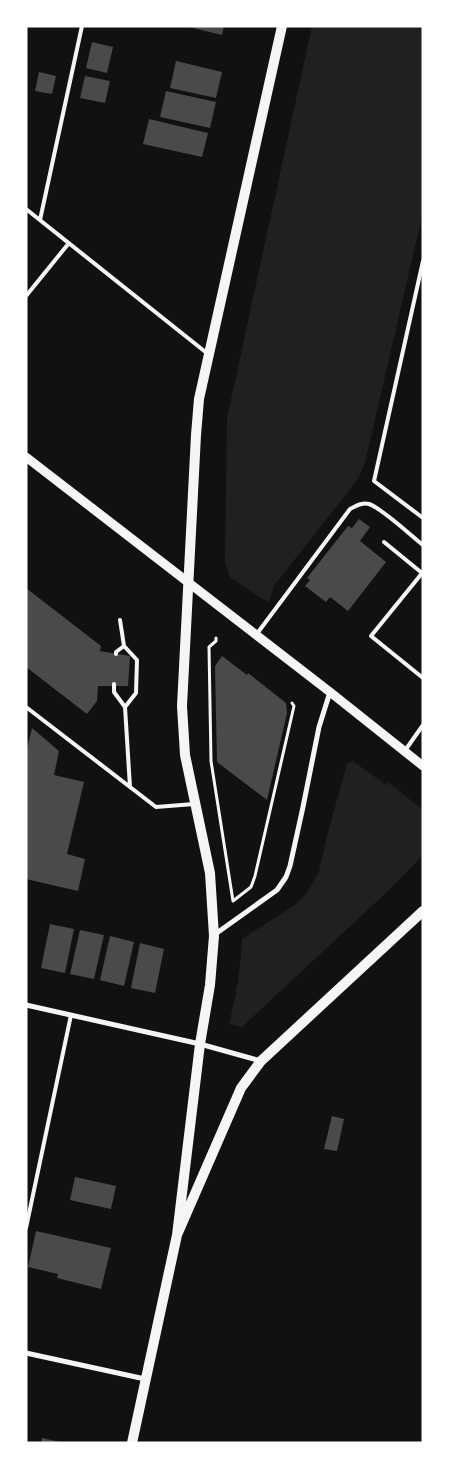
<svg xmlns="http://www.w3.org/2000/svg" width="449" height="1469" viewBox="0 0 449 1469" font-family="'Roboto Serif',serif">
	<rect width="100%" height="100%" fill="#111"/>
	<path fill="#202020" d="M 312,26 L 423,26 L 423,212 L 365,463 L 358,479 L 274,586 L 269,603 L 230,577 L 225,562 L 227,418 Z
		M 353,761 L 386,785 L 388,782 L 423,810 L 423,855 L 389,890 L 242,1027 L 229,1024 C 236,995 241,968 242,939 L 295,905 L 306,894 L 319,872 L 325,843 L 347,764 Z"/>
	<path fill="#4a4a4a" d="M 185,26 L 224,26 L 222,35 Z
		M 92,42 L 113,47 L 107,73 L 86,68 Z
		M 176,61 L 222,72 L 216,98 L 170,88 Z
		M 39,72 L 56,76 L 52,94 L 35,91 Z
		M 85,76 L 110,81 L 105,103 L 80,98 Z
		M 166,91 L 216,102 L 210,128 L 160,117 Z
		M 149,119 L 208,133 L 202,157 L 143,144 Z
		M 359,519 L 370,527 L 360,541 L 386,562 L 348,611 L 330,597 L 326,602 L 305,586 L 310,580 L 307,578 L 348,526 L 352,528 Z
		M 26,588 L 101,646 L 100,651 L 130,656 L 128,686 L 98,686 L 97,701 L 87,714 L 26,667 Z
		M 222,656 L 247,675 L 248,673 L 286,703 L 287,713 L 267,800 L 217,762 L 215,666 Z
		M 32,728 L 59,751 L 54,775 L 84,782 L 67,854 L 85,859 L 78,891 L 26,879 L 26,752 Z
		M 50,924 L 74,929 L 65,973 L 41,968 Z
		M 80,930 L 104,935 L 94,979 L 70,974 Z
		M 110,936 L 134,942 L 124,986 L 100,980 Z
		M 140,943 L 164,949 L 155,993 L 131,988 Z
		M 332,1116 L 344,1119 L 337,1151 L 324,1149 Z
		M 75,1177 L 116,1186 L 111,1209 L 70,1200 Z
		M 36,1231 L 111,1248 L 101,1289 L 57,1278 L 58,1274 L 28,1267 Z
		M 42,1438 L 60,1442 L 60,1443 L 41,1443 Z"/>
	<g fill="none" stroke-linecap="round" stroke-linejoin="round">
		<path stroke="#f5f5f5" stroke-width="3" d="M 216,638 L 216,641 L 209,647 L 211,761 L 233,901 L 251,887 L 255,876 L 294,706 L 292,703"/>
		<path stroke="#f5f5f5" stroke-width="4" d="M 26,209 L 208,354
			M 40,220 L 82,26
			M 423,261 L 374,481 L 423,518
			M 26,296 L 69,243
			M 384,542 L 422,573
			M 423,572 L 371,636 L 423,678
			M 120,620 L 124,646 L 137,660 L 136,693 L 125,707 L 130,787
			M 256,635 L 350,509 C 356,506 362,502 369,504 C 383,509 410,535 423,545
			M 116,654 L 116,652 L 124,646
			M 114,684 L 114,692 L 125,707
			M 26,707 L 156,807 L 194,804
			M 404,752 L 423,725
			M 26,1228 L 71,1015"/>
		<path stroke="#f5f5f5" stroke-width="5" d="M 214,935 L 277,890 L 286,877 L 290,866 L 303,807 L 319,727 L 330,692
			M 26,1005 L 200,1044 L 261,1061
			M 26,1353 L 145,1379"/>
		<path stroke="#f5f5f5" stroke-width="9" d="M 26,457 L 330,692 L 423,766"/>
		<path stroke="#f5f5f5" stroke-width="10" d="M 177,1235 L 200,1044 L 210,985 L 214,936 L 210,873 L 185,755 L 182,706 L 196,435 L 199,399 L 282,26
			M 132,1443 L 177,1235 L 241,1088 L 261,1061 L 423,911"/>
	</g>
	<rect width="449" height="1469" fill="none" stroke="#ffffff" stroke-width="55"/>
</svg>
